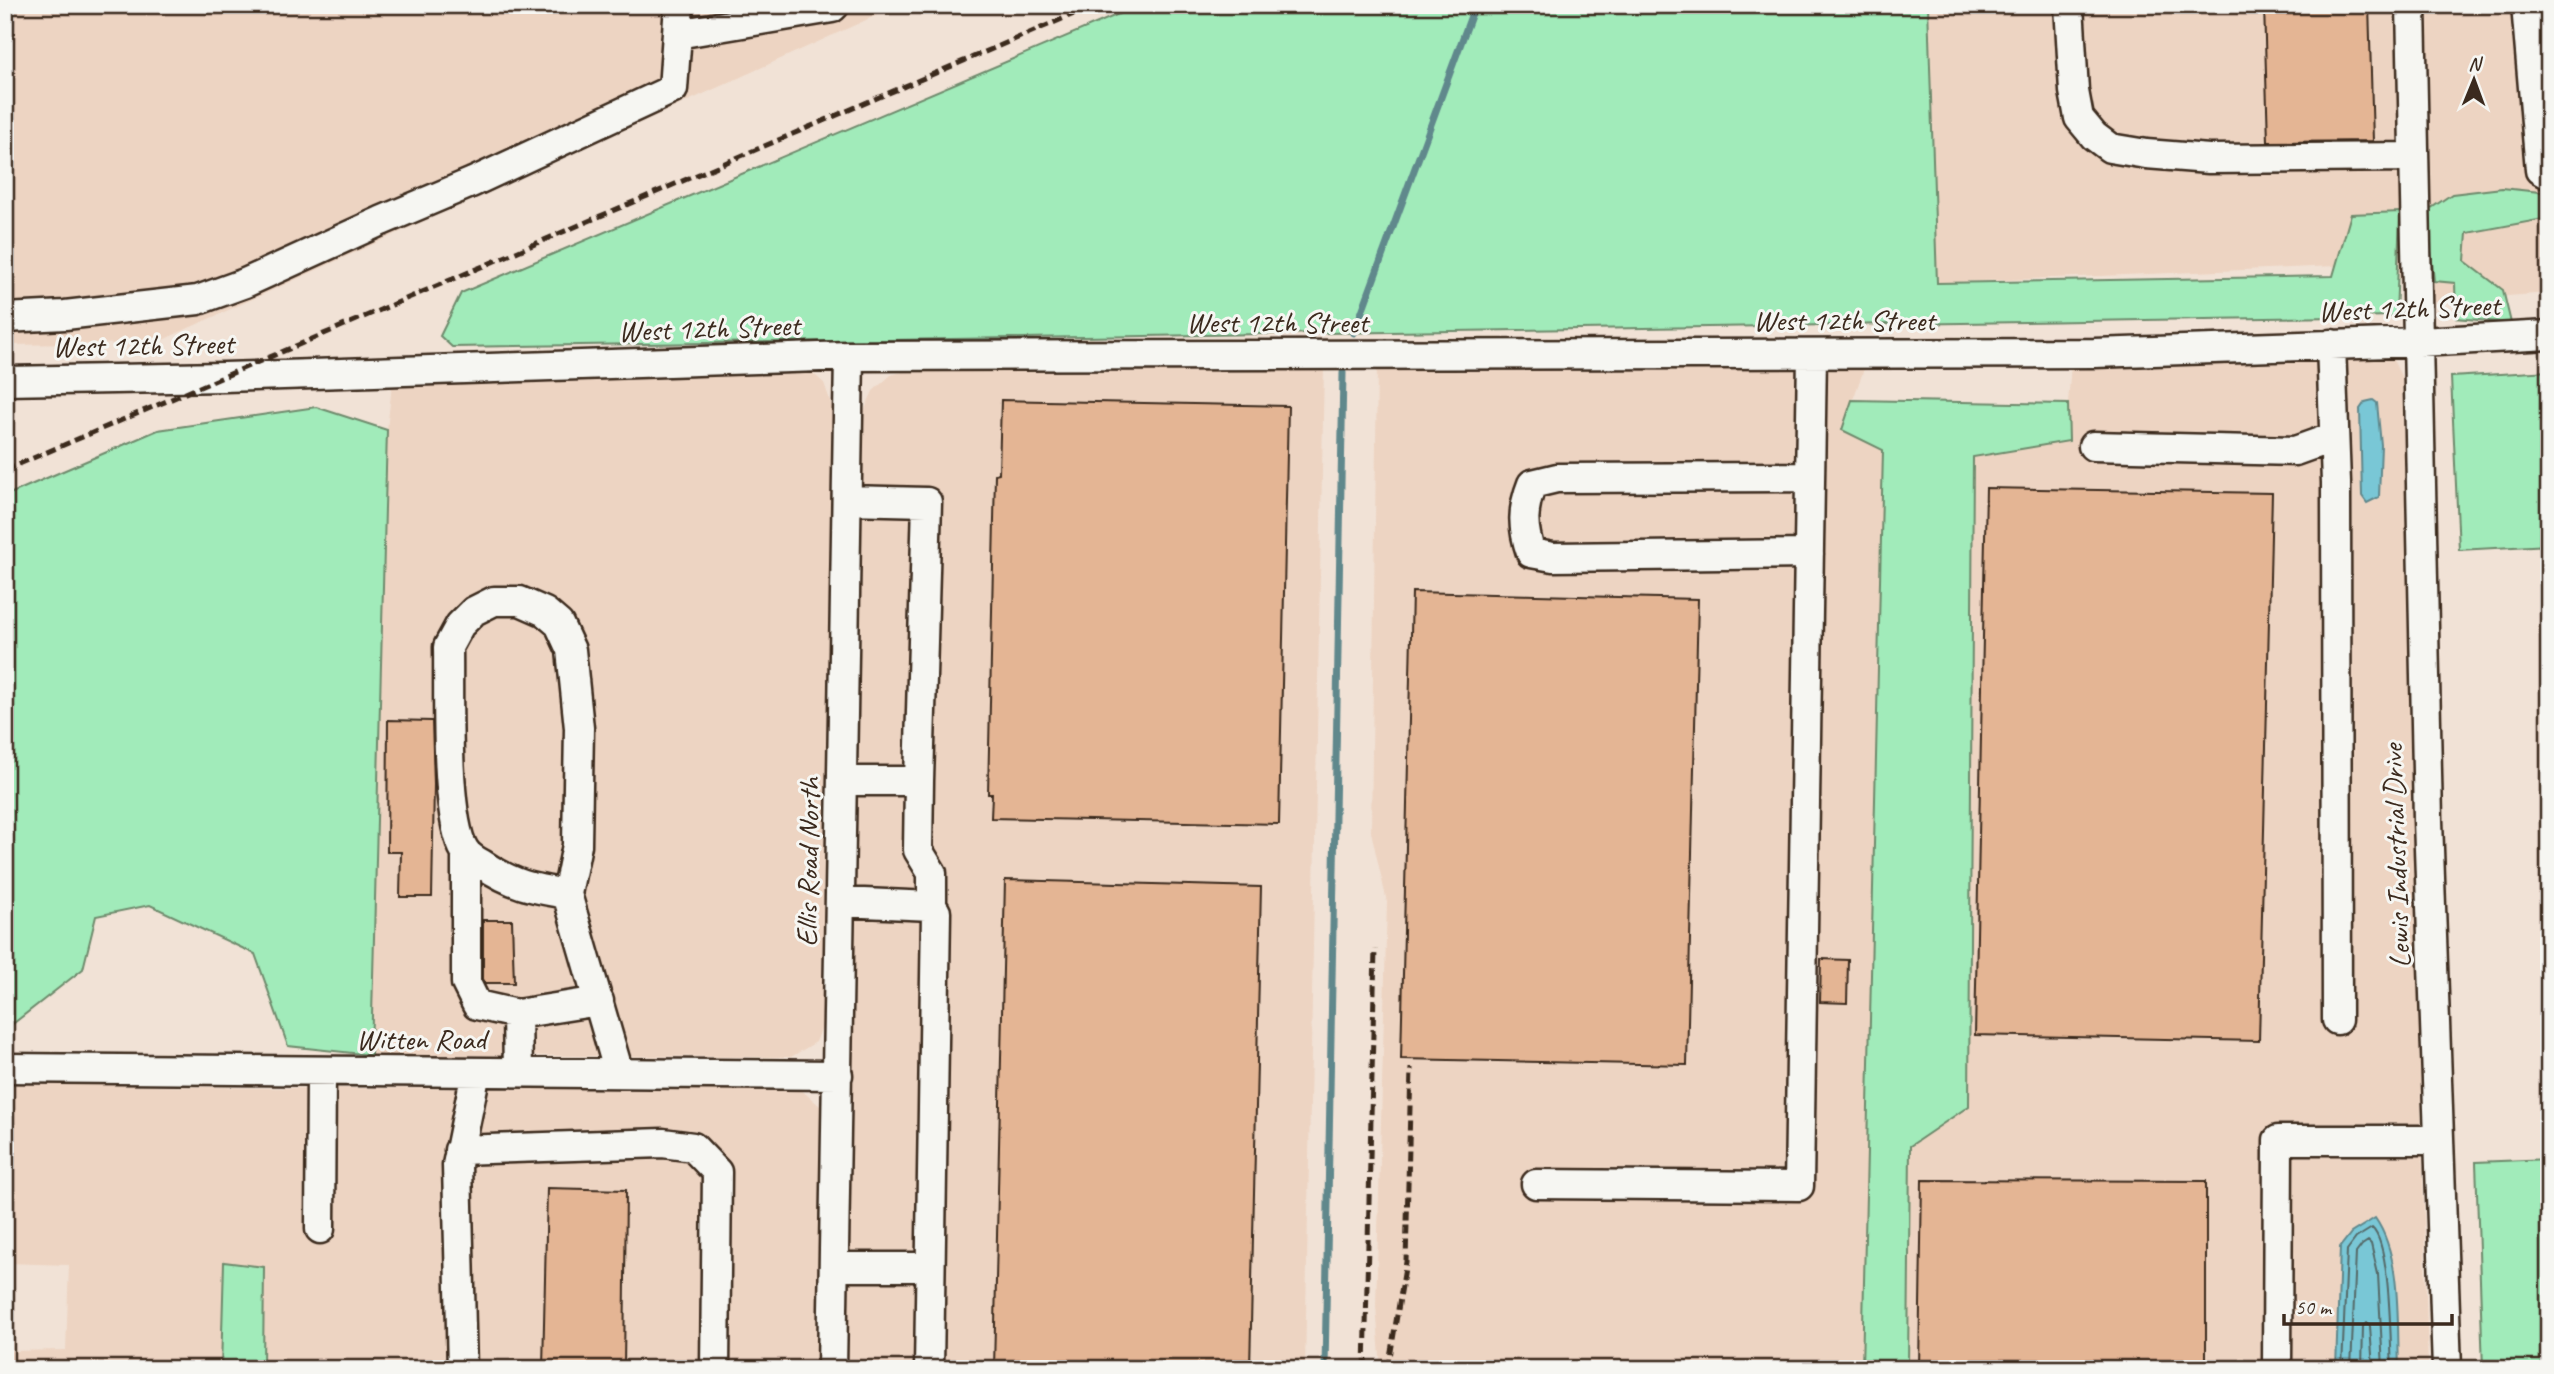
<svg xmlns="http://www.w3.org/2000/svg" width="2554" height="1374" viewBox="0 0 2554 1374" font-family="Caveat,sans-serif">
	<rect width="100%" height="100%" fill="#f1e2d6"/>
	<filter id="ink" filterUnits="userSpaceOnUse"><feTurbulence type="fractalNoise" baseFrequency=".0143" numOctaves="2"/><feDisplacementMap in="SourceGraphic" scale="14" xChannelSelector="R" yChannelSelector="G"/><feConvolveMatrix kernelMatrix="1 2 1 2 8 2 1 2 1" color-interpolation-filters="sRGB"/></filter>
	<g filter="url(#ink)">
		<path fill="#edd4c2" d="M 5,5 L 899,5 L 156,343 L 5,345 Z
			M 1929,5 L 2549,5 L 2549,293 L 2424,302 L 2383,264 L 1936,283 Z
			M 2383,354 L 2393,360 L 2402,378 L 2428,1369 L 1908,1369 L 1910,1146 L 1969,1106 L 1973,457 L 2069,441 L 2068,404 L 2071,363 Z
			M 929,365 L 1324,365 L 1305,1369 L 844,1369 L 864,411 L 873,391 L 891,375 Z
			M 1377,367 L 1864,369 L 1842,430 L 1883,450 L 1862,1369 L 1381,1369 L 1376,1306 L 1387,902 L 1371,832 Z
			M 809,370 L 824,383 L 834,412 L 826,1016 L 816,1042 L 791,1057 L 371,1055 L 387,430 L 392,385 Z
			M 5,1083 L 256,1088 L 800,1089 L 820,1106 L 824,1125 L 817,1369 L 263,1369 L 264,1267 L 225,1262 L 221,1369 L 5,1369 L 5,1351 L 66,1350 L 69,1265 L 5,1263 Z"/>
		<path fill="#a1ebba" stroke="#6e8a6c" stroke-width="2" d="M 1140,5 L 1928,5 L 1937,283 L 2333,276 L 2351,214 L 2400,212 L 2396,316 L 452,347 L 440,336 L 461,293 Z
			M 2502,188 L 2549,193 L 2549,218 L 2467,233 L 2465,261 L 2503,290 L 2511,323 L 2456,318 L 2455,283 L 2434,281 L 2427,211 L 2452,194 Z
			M 2549,371 L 2549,545 L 2459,550 L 2451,377 Z
			M 1852,400 L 2068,404 L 2069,441 L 1973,457 L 1969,1106 L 1910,1146 L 1908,1369 L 1862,1369 L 1883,450 L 1842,430 Z
			M 316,407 L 387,430 L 371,1055 L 288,1046 L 255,954 L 150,905 L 96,916 L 83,969 L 5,1030 L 5,496 L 158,430 Z
			M 2549,1159 L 2549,1369 L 2483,1369 L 2476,1162 Z
			M 224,1262 L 264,1267 L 263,1369 L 221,1369 Z"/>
		<path fill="#79c7d6" stroke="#60888c" stroke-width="2" d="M 2373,400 L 2377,403 L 2381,445 L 2379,497 L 2367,503 L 2362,496 L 2360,409 L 2365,402 Z
			M 2375,1218 C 2402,1256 2397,1323 2399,1369 L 2336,1369 L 2340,1247 L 2351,1233 Z"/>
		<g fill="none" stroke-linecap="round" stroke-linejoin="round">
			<path stroke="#546968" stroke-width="2" d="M 2342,1369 L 2347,1250 L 2356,1238 L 2372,1228 C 2391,1245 2390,1340 2392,1369
				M 2351,1369 L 2356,1253 L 2362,1245 L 2368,1241 L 2371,1244 L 2378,1274 L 2383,1369
				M 2362,1369 L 2363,1326 L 2367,1323 L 2370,1326 L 2373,1369"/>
			<path stroke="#60888c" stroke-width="7" d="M 1354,333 L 1475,5
				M 1325,1369 L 1343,373"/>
		</g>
		<path fill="#e4b594" stroke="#3b2a1e" stroke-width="2" d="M 2264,5 L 2369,5 L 2373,141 L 2268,142 Z
			M 1001,400 L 1288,406 L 1279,824 L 991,818 L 992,794 L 988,794 L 995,474 L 999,473 Z
			M 1986,488 L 2272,493 L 2259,1041 L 1975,1035 Z
			M 1412,592 L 1698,599 L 1687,1065 L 1401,1059 Z
			M 388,720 L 432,721 L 434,784 L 432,897 L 400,897 L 401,852 L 387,852 Z
			M 1005,880 L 1261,887 L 1250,1369 L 994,1369 Z
			M 483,920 L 512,920 L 514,983 L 485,983 L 483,979 Z
			M 1821,959 L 1848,960 L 1847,1003 L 1820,1002 Z
			M 1922,1180 L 2206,1181 L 2206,1369 L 1919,1369 Z
			M 547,1188 L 626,1190 L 624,1369 L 543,1369 Z"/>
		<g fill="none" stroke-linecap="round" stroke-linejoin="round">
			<defs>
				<path id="minor" d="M 2069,5 L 2074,91 L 2079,118 L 2094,136 L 2110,148 L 2146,154 L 2209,159 L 2413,157
					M 2411,5 L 2428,820 L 2447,1369
					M 2526,5 L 2540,170 L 2549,175
					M 677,34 L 832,8 L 835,5
					M 5,318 L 65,315 L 198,300 L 245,283 L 381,221 L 473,182 L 673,89 L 679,5
					M 2331,344 L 2336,483 L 2337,1020
					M 5,381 L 224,377 L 849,356 L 2094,353 L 2419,342 L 2549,335
					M 2093,446 L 2295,451 L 2334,437
					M 1809,554 L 1553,557 L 1531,553 C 1522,527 1522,509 1532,484 L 1557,478 L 1810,477
					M 843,781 L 919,781 L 927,502 L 847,500
					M 919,781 L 918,850 L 932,873 L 932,906
					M 466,852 L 466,983 L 477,1005 L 517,1014 L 599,1001
					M 567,894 C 531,888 513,885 482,864 C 476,861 469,856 465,851 C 444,819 449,690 448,647 L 460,625 L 474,611 L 494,601 L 520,601 L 545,612 L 559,624 L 571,650 L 579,728 L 577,845 L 567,894 L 619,1073
					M 841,902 L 932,906 L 936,912 L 929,1369
					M 517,1014 L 518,1072
					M 5,1068 L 838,1075
					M 459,1150 L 663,1143 L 693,1147 L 717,1172 L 715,1369
					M 1536,1184 L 1799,1186 L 1812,354
					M 320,1229 L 321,1072
					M 834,1267 L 930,1267
					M 462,1369 L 457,1165 L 476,1072
					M 832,1369 L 849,356
					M 2277,1369 L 2278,1140 L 2438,1140"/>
			</defs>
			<use href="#minor" stroke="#3b2a1e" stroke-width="33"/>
			<use href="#minor" stroke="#f6f6f2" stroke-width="28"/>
			<path stroke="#3b2a1e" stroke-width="5" stroke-dasharray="10 5" stroke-linecap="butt" d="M 5,470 L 1095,5
				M 1365,1369 L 1375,949
				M 1388,1369 L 1406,1262 L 1411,1068"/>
		</g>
	</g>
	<g text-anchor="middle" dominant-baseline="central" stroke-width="6" stroke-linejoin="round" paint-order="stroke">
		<g font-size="30" fill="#3b2a1e" stroke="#f6f6f2">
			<text transform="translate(2409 308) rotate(-2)">West 12th Street</text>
			<text x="1844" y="320">West 12th Street</text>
			<text x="1277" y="322">West 12th Street</text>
			<text transform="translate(709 328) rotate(-2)">West 12th Street</text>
			<text transform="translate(143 345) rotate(-1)">West 12th Street</text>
			<text transform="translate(2396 856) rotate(-92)">Lewis Industrial Drive</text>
			<text transform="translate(808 862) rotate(-89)">Ellis Road North</text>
			<text x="421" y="1039">Witten Road</text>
		</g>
	</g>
	<rect width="2554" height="1374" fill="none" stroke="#f6f6f2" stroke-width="28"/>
	<rect x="14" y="14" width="2526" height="1346" fill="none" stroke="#3b2a1e" stroke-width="2.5" filter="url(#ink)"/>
	<g transform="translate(2474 80) rotate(1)" stroke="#f6f6f2" stroke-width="5" paint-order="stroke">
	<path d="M0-5L12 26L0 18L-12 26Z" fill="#3b2a1e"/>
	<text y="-10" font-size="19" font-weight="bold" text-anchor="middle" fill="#3b2a1e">N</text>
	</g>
	<path d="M2284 1314v10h168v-10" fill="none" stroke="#3b2a1e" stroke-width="3.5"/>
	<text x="2295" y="1314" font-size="21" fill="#3b2a1e" stroke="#f6f6f2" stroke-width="5" paint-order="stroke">50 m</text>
</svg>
